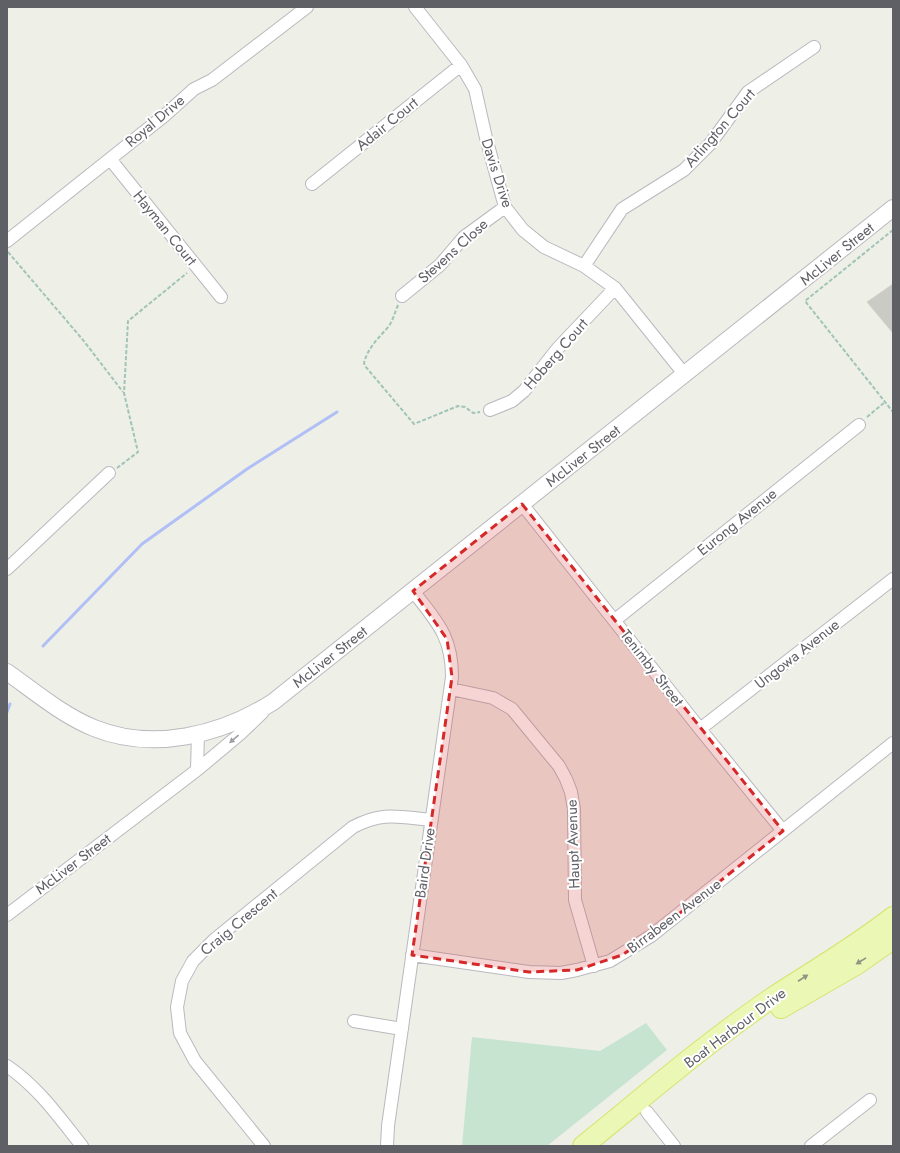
<svg xmlns="http://www.w3.org/2000/svg" width="900" height="1153" viewBox="0 0 900 1153" font-family="Jost,sans-serif">
	<rect width="100%" height="100%" fill="#eeefe7"/>
	<path fill="#c7e4d1" d="M 646,1023 L 667,1050 L 547,1146 L 462,1146 L 472,1037 L 600,1051 Z"/>
	<g fill="none" stroke-linecap="round" stroke-linejoin="round">
		<path stroke="#b0bff6" stroke-width="3" d="M 43,646 L 142,544 L 247,469 L 337,412
			M 7,712 L 10,704"/>
	</g>
	<path fill="#cacbc4" stroke="#d3d3c6" d="M 893,284 L 893,333 L 867,302 Z"/>
	<g fill="none" stroke-linecap="round" stroke-linejoin="round">
		<defs>
			<path id="minor" d="M 415,7 L 461,65 L 475,89 L 486,138 L 505,207 L 523,230 L 544,247 L 584,266 L 615,288 L 685,375
				M 110,159 L 221,297
				M 312,184 L 461,65
				M 7,241 L 164,116 L 194,89 L 212,80 L 307,7
				M 584,266 L 622,209 L 684,170 L 710,144 L 748,92 L 814,47
				M 402,296 L 440,265 L 464,237 L 505,207
				M 490,410 L 512,401 L 524,391 L 558,348 L 615,288
				M 522,504 L 700,729 L 783,831
				M 7,569 L 109,473
				M 615,620 L 859,425
				M 451,689 L 493,698 L 512,709 L 559,766 L 566,779 L 571,792 L 574,809 L 575,900 L 594,966
				M 700,729 L 893,579
				M 197,770 L 240,734 L 262,713
				M 7,915 L 197,770 L 198,734
				M 412,955 L 529,972 L 561,973 L 577,970 L 610,961 L 651,936 L 893,743
				M 354,1021 L 402,1029
				M 7,1066 C 38,1087 59,1117 82,1146
				M 647,1112 L 674,1146
				M 264,1146 L 195,1061 L 180,1033 L 177,1007 L 182,981 L 193,961 L 214,940 L 353,827 C 383,811 399,817 431,820
				M 387,1146 L 388,1126 L 452,677 C 452,636 437,622 413,591
				M 811,1146 L 870,1100"/>
			<path id="tertiary" d="M 7,672 C 34,691 62,715 94,728 C 153,752 221,735 273,702 L 893,208"/>
			<path id="primary" d="M 781,1008 L 857,964 L 893,939
				M 583,1146 C 645,1096 706,1043 772,998 C 813,971 855,947 893,917"/>
		</defs>
		<use href="#minor" stroke="#b9b9bf" stroke-width="14"/>
		<use href="#tertiary" stroke="#b9b9bf" stroke-width="18"/>
		<use href="#primary" stroke="#d9e36d" stroke-width="22"/>
		<path stroke="#a0c4b7" stroke-width="2" stroke-dasharray="4 2" stroke-linecap="butt" d="M 893,230 L 805,301 L 893,412
			M 8,252 L 83,340 L 123,392
			M 398,305 C 395,312 393,320 389,326 C 379,338 368,347 364,363 L 365,366 L 414,424 L 458,406 L 465,407 L 473,413 L 480,412
			M 867,417 L 885,402
			M 117,468 L 138,452 L 124,393 L 128,321 L 187,273"/>
		<use href="#minor" stroke="#fff" stroke-width="12"/>
		<use href="#tertiary" stroke="#fff" stroke-width="16"/>
		<use href="#primary" stroke="#eaf7b5" stroke-width="20"/>
	</g>
	<defs><path id="oneway-solid" d="M-6-.8H1V-3.2L6.5 0L1 3.2V.8H-6Z"/></defs>
	<use fill="#9f9fa3" href="#oneway-solid" transform="translate(234 739) rotate(140)"/>
	<g fill="#909482">
		<use href="#oneway-solid" transform="translate(861 961) rotate(148)"/>
		<use href="#oneway-solid" transform="translate(803 978) rotate(-33)"/>
	</g>
	<path fill="#d62828" fill-opacity="0.2" stroke="#d62828" stroke-width="3" stroke-dasharray="8 5" stroke-linejoin="round" d="M 522,504 L 783,831 L 651,936 L 622,955 L 577,970 L 529,972 L 412,955 L 452,677 L 447,639 L 413,591 Z"/>
	<g text-anchor="middle" dominant-baseline="central" stroke-width="4" stroke-linejoin="round" paint-order="stroke">
		<g font-size="15" fill="#5f5f66" stroke="#fff">
			<text transform="translate(155 121) rotate(-40)">Royal Drive</text>
			<text transform="translate(387 124) rotate(-39)">Adair Court</text>
			<text transform="translate(720 128) rotate(-49)">Arlington Court</text>
			<text transform="translate(497 173) rotate(72)">Davis Drive</text>
			<text transform="translate(165 228) rotate(51)">Hayman Court</text>
			<text transform="translate(453 251) rotate(-42)">Stevens Close</text>
			<text transform="translate(837 254) rotate(-39)">McLiver Street</text>
			<text transform="translate(556 354) rotate(-49)">Hoberg Court</text>
			<text transform="translate(583 456) rotate(-38)">McLiver Street</text>
			<text transform="translate(737 522) rotate(-39)">Eurong Avenue</text>
			<text transform="translate(797 654) rotate(-38)">Ungowa Avenue</text>
			<text transform="translate(330 657) rotate(-38)">McLiver Street</text>
			<text transform="translate(652 668) rotate(52)">Tenimby Street</text>
			<text transform="translate(573 844) rotate(-92)">Haupt Avenue</text>
			<text transform="translate(425 863) rotate(-82)">Baird Drive</text>
			<text transform="translate(73 864) rotate(-37)">McLiver Street</text>
			<text transform="translate(674 916) rotate(-37)">Birrabeen Avenue</text>
			<text transform="translate(239 922) rotate(-40)">Craig Crescent</text>
			<text transform="translate(735 1028) rotate(-37)">Boat Harbour Drive</text>
		</g>
	</g>
	<rect width="900" height="1153" fill="none" stroke="#5f5f66" stroke-width="16"/>
</svg>
